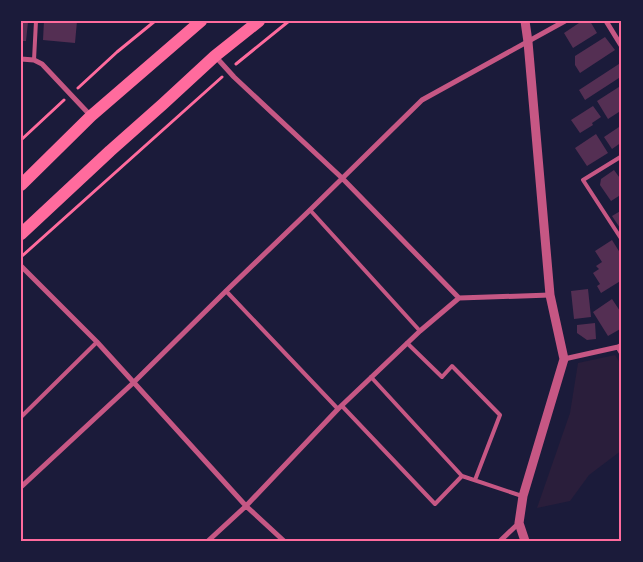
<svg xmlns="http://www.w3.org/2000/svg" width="643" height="562" viewBox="0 0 643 562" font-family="'Nunito Sans',sans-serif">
	<rect width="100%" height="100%" fill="#1b1b3a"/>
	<path fill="#2a1e3b" d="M 615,355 L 622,366 L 622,450 L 589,475 L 570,501 L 537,508 L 570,413 L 578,363 Z"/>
	<path fill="#542f53" d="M 44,21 L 77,21 L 75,43 L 43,40 Z
		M 582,21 L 590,21 L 597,33 L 573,48 L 564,33 Z
		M 21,22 L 28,22 L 26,41 L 21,41 Z
		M 605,37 L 615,50 L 580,73 L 575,65 L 575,56 Z
		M 622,62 L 622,76 L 585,100 L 579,90 Z
		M 622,85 L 622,110 L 608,119 L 597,101 Z
		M 593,106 L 601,117 L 592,123 L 593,125 L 580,133 L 571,120 Z
		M 622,125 L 622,142 L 612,149 L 604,137 Z
		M 596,134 L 608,153 L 587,166 L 575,148 Z
		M 614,170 L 622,181 L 622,194 L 611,201 L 600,185 L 601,179 Z
		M 622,210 L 622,231 L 612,216 Z
		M 612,240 L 622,256 L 622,280 L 601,293 L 597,286 L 600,284 L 593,273 L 599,269 L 596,266 L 602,262 L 595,251 Z
		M 588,289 L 591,317 L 574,319 L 571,291 Z
		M 612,299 L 622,314 L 622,328 L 608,336 L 593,312 Z
		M 595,323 L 596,339 L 587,340 L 577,333 L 577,325 Z"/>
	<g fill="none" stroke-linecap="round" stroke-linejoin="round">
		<path stroke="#ff6b9d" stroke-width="3" d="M 236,64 L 289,21
			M 78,88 L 117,52 L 155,21
			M 21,140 L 64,100
			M 22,256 L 222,77"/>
		<path stroke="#c65784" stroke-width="4" d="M 34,60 L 36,21
			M 622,156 L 583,180 L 622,240
			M 310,210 L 420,331
			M 226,291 L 338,409
			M 407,343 L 442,377 L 452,366 L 500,415 L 475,480
			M 371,377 L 462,476 L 522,496
			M 342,406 L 435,504 L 462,476
			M 21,417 L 97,342"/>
		<path stroke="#c65784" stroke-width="5" d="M 606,21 L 622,47
			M 215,56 L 234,77 L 342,178 L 459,298
			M 21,59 L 34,60 L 42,64 L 90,115
			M 21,266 L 97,342 L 246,506 L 284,541
			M 618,347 L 622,354
			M 564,359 L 618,347 L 622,345
			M 21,487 L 133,383 L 226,291 L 310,210 L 422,100 L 565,21
			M 208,541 L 246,506 L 338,409 L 420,331 L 459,298 L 550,295
			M 500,541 L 519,523"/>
		<path stroke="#c65784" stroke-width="9" d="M 525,541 L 519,523 L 523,496 L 564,359 L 550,295 L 528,42 L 525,21"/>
		<path stroke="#ff6b9d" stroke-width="12" d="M 21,185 L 91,116 L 201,21
			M 21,234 L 110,151 L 163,104 L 215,56 L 259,21"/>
	</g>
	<rect width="643" height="562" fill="none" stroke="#1b1b3a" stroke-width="45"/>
	<rect x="22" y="22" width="598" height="518" fill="none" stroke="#ff6b9d" stroke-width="2"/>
</svg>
